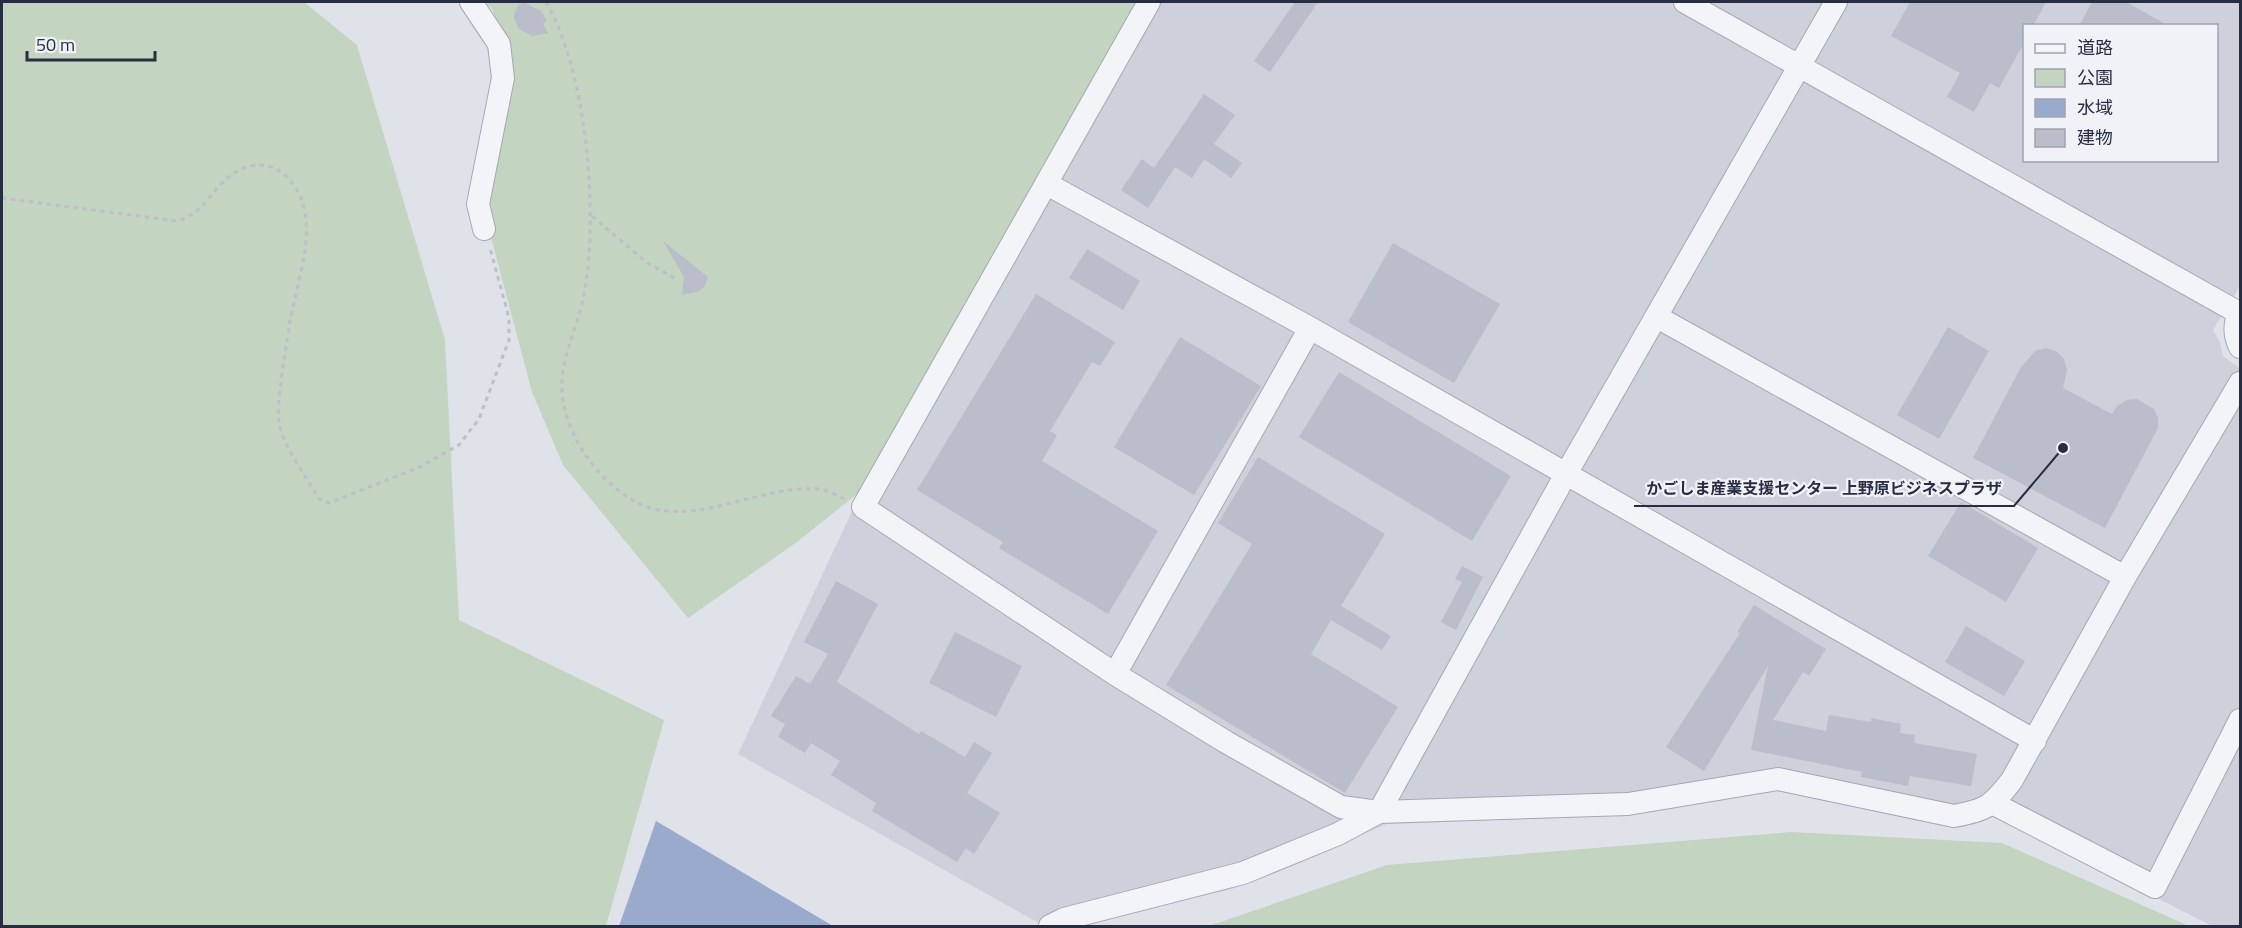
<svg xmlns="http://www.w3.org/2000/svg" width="2242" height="928" viewBox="0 0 2242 928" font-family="'Titillium Web','Noto Sans JP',sans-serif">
	<rect width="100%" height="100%" fill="#e0e2ea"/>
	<path fill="#ced1dc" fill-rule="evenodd" d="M 1137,2 L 2240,2 L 2240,286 L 2213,330 L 2220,342 L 2223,356 L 2240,368 L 2240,926 L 2212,926 L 1993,815 L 1969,825 L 1948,827 L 1772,790 L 1629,815 L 1387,824 L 1232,889 L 1078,926 L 1044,926 L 738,754 L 863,488 ZM 2024,26 L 2216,26 L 2216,160 L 2024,160 Z"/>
	<path fill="#c3d4c0" d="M 2,2 L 304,2 L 357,45 L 445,340 L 459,620 L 664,720 L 606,926 L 2,926 Z
		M 485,2 L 1136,2 L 867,486 L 797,542 L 688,618 L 563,465 L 532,392 L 488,226 L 488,202 L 493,167 L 508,109 L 512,80 L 508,51 L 492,9 Z
		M 1791,832 L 2002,843 L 2189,926 L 1209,926 L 1387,865 Z"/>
	<path fill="#9ac" d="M 656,821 L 833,926 L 619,926 Z"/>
	<path fill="#babdca" d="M 1295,2 L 1318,2 L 1270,72 L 1254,61 Z
		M 1910,2 L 2046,2 L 2033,26 L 2025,26 L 2025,41 L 1999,88 L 1990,83 L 1974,112 L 1947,97 L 1960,73 L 1891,36 Z
		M 2092,2 L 2126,2 L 2169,26 L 2079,26 Z
		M 525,3 L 541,11 L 547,21 L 543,23 L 548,33 L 532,36 L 519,29 L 514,18 L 515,11 L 520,4 Z
		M 1204,94 L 1235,115 L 1214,144 L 1242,163 L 1231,178 L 1204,159 L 1192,178 L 1175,167 L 1148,208 L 1121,190 L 1142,159 L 1154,168 Z
		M 663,241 L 708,277 L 705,286 L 699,291 L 682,295 L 684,277 Z
		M 1393,243 L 1500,304 L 1454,383 L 1348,322 Z
		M 1087,249 L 1140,281 L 1123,310 L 1069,278 Z
		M 1036,294 L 1115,342 L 1100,366 L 1092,362 L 1050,431 L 1057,435 L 1042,461 L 1158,531 L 1108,614 L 999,548 L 1003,542 L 917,490 Z
		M 1948,327 L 1989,351 L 1939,439 L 1897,415 Z
		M 1180,337 L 1261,386 L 1194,495 L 1114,447 Z
		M 2046,348 L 2056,351 L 2064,359 L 2067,370 L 2063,388 L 2112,414 L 2117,406 L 2127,400 L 2137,399 L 2154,409 L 2158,418 L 2158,428 L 2105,528 L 1973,458 L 2021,367 L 2035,351 Z
		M 1339,372 L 1511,476 L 1472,541 L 1299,437 Z
		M 1258,457 L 1385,534 L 1341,606 L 1391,636 L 1382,650 L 1331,620 L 1311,654 L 1398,707 L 1345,793 L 1166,685 L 1252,544 L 1218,523 Z
		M 1961,502 L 2038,548 L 2006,602 L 1928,556 Z
		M 1462,566 L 1483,577 L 1456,630 L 1441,622 L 1462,582 L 1455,579 Z
		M 836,581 L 878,604 L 837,682 L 919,734 L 921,731 L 965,757 L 974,742 L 992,753 L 967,793 L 1000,813 L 974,854 L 966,848 L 957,862 L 872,811 L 876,803 L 831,775 L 840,761 L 811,743 L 805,753 L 778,737 L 785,724 L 771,716 L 796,676 L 810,684 L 828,654 L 804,642 Z
		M 1754,605 L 1826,649 L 1809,676 L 1803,672 L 1773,720 L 1826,731 L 1829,715 L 1871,722 L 1871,718 L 1901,724 L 1900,733 L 1915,735 L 1914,743 L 1977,754 L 1971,786 L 1910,776 L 1908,786 L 1861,777 L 1862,772 L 1751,750 L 1768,666 L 1704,771 L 1666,747 L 1740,633 L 1737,632 Z
		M 1966,626 L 2025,661 L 2004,696 L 1945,662 Z
		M 955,632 L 1022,666 L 996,717 L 929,683 Z"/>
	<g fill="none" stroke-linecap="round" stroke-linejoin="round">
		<defs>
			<path id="minor" d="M 471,2 L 499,44 L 503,78 L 478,204 L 484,229
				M 1149,2 L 863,507 L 1115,674 L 1226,742 L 1341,807 L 1379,812 L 1628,804 L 1778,779 L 1954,816 C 1987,810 1992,806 2012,780 L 2125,577 L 2240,383
				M 1685,2 L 2239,313
				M 1047,184 L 1310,328 L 2035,741
				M 2240,311 C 2234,323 2234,335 2240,347
				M 1657,317 L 2125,577
				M 1115,674 L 1310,328
				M 1994,804 L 2155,887 L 2240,720
				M 1050,926 L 1064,919 L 1243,873 L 1338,834 L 1379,812 L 1566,474 L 1836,2"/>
		</defs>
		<use href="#minor" stroke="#a5a8b4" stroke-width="24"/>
		<path stroke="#bec0c9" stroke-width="3" stroke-dasharray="4.5 4.5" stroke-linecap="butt" d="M 546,2 C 587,71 600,220 583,299 C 576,331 557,366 563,400 C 569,441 602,485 638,503 C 691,530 760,484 820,489 C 828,490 837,496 845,499
			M 2,198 L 177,221 C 210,213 216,173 251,166 C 265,163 279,168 288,178 C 325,217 296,281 289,327 C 286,350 276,402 279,423 C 282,444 308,480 319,499 L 329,503 L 420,467 L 459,445 L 479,419 L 509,340 L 509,318 L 490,248
			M 592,216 L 646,262 L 676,279"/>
		<use href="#minor" stroke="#f3f4f8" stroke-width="22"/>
	</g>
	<path fill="none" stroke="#282d42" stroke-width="2" d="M2063 448L2014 506H1634"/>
	<circle fill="#282d42" stroke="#f0f2f7" stroke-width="2" cx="2063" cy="448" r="6"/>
	<g font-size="16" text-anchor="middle" font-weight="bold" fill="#282d42" stroke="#f0f2f7" stroke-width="4.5" stroke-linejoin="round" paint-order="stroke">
		<text x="1824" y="494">かごしま産業支援センター 上野原ビジネスプラザ</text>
	</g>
	<rect width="2242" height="928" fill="none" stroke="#282d42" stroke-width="6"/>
	<rect x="2023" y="24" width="195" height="138" fill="#f0f2f7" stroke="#a0a3af" stroke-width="1.5"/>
	<rect x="2035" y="44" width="30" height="9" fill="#f3f4f8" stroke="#a0a3af" stroke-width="1.5"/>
	<text x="2077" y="54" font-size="18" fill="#282d42">道路</text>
	<rect x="2035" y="69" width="30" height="18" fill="#c3d4c0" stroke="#a0a3af" stroke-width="1.5"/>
	<text x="2077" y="84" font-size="18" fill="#282d42">公園</text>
	<rect x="2035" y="99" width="30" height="18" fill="#99aacc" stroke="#a0a3af" stroke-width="1.5"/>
	<text x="2077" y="114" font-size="18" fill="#282d42">水域</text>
	<rect x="2035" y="129" width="30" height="18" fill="#babdca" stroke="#a0a3af" stroke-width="1.5"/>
	<text x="2077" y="144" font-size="18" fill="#282d42">建物</text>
	<path d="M27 51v9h128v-9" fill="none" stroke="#282d42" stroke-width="3"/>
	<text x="36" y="51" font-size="18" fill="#282d42" stroke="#f0f2f7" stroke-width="4.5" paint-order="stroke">50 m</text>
</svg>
